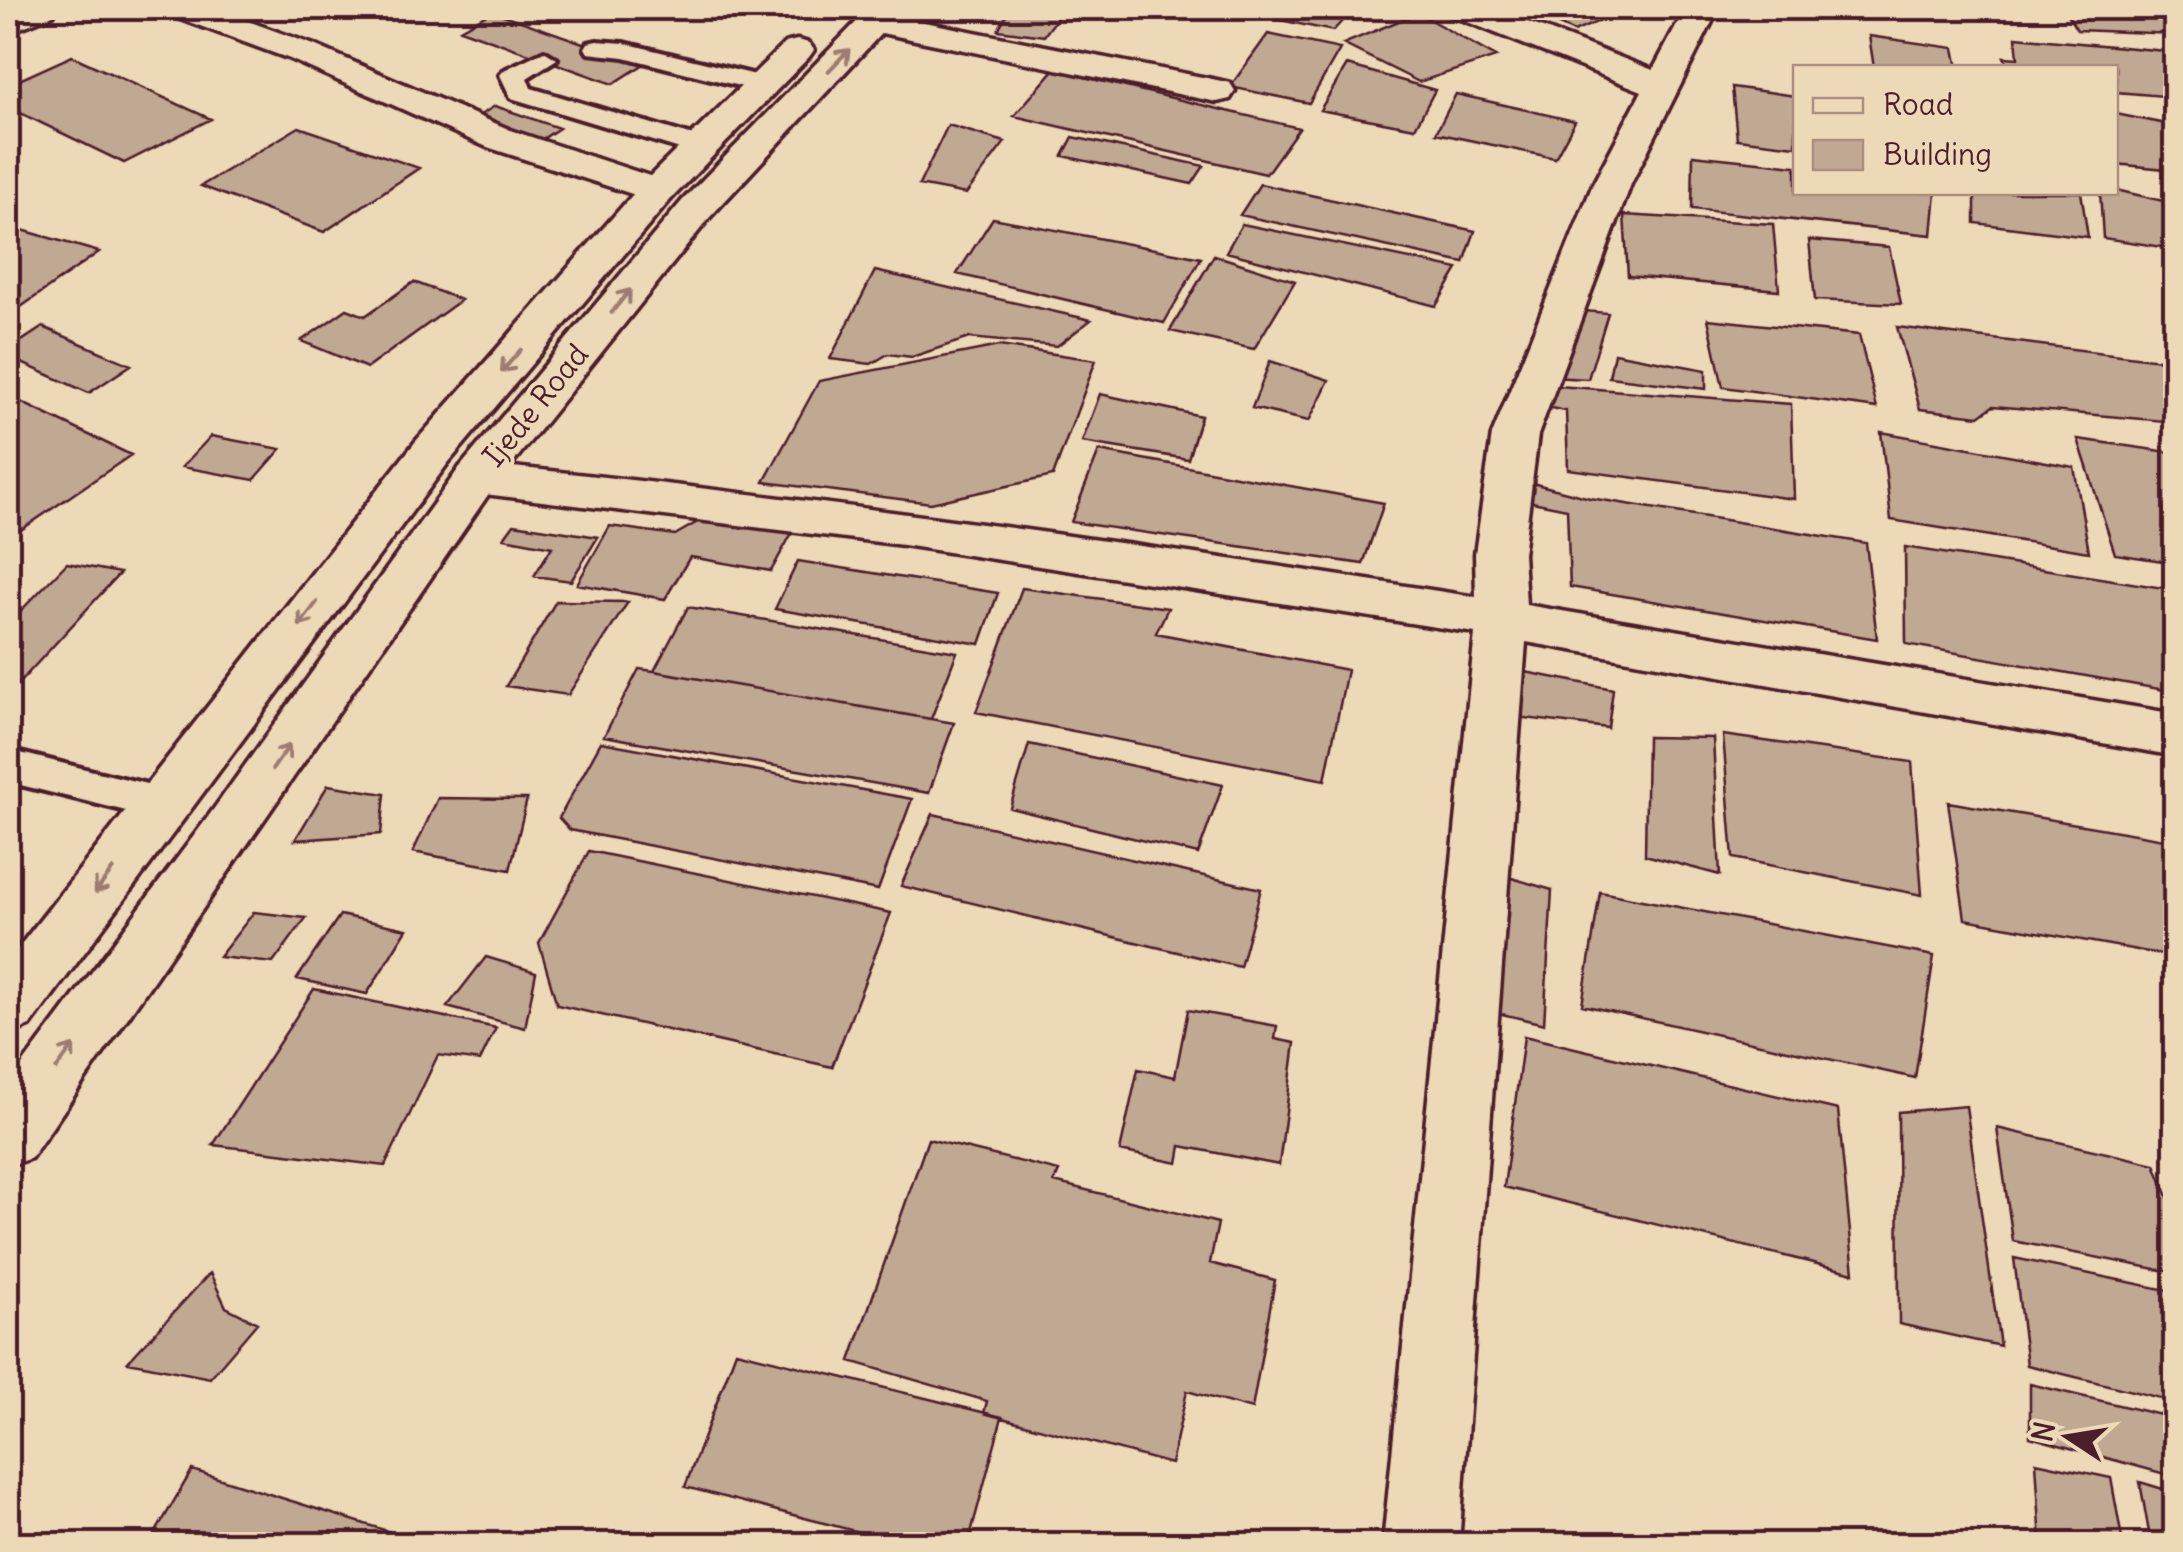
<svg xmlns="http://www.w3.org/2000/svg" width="2183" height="1552" viewBox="0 0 2183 1552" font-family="Delius,sans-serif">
	<rect width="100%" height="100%" fill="#edd9b7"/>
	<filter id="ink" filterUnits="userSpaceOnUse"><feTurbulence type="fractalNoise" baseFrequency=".01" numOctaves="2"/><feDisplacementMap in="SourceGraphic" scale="20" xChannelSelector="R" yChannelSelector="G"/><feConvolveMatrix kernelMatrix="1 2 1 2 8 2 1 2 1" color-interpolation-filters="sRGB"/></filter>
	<g filter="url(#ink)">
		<path fill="#c1a892" stroke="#4a1f2b" stroke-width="2.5" d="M 1010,8 L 1110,8 L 1099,19 L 1063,10 L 1044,36 L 998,30 Z
			M 1222,8 L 1354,8 L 1333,31 Z
			M 1521,8 L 1629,8 L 1574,32 Z
			M 1728,8 L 1769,8 L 1769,18 L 1728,14 Z
			M 1780,8 L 1927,8 L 1934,18 L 1784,15 Z
			M 2063,8 L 2176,8 L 2176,34 L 2077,30 Z
			M 492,11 L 597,48 L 644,64 L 613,84 L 460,29 Z
			M 1418,13 L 1496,57 L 1419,82 L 1343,44 Z
			M 1268,34 L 1340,49 L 1309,103 L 1230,87 Z
			M 1869,36 L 1954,48 L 1958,68 L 1874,68 Z
			M 2016,37 L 2176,52 L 2176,97 L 2116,92 L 2116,68 L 2009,68 L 2004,57 L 2018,58 Z
			M 72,56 L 211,119 L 124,163 L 8,107 L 8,85 Z
			M 1347,65 L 1435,90 L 1415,128 L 1320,110 Z
			M 1054,70 L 1299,128 L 1266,174 L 1014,116 Z
			M 1732,87 L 1796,96 L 1796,146 L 1737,139 Z
			M 1456,94 L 1575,121 L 1555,158 L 1436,133 Z
			M 495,106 L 559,128 L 541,140 L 477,117 Z
			M 2116,114 L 2176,126 L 2176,170 L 2116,164 Z
			M 948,125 L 1005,142 L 966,194 L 919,185 Z
			M 299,127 L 419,168 L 324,232 L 201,186 Z
			M 1073,137 L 1204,166 L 1192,184 L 1063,156 Z
			M 1693,155 L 1796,166 L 1796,192 L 1936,192 L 1932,235 L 1692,209 Z
			M 1260,184 L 1475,231 L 1464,263 L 1240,215 Z
			M 2116,190 L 2176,204 L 2176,249 L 2103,238 L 2100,192 Z
			M 1975,192 L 2081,192 L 2088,237 L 1975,223 Z
			M 1624,215 L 1773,224 L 1779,290 L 1628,276 Z
			M 993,218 L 1201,258 L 1164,323 L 957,274 Z
			M 1242,224 L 1458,269 L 1436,306 L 1226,252 Z
			M 8,226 L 99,252 L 8,316 Z
			M 1809,240 L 1889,247 L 1901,304 L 1815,300 Z
			M 1214,255 L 1295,281 L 1254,349 L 1170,331 Z
			M 875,271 L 1091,320 L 1057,346 L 969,338 L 912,357 L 888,354 L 871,364 L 830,359 Z
			M 414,282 L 461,300 L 367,368 L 301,341 L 347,309 L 365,316 Z
			M 1572,310 L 1608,313 L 1588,379 L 1550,377 Z
			M 1708,319 L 1859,335 L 1877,408 L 1723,387 Z
			M 43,327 L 131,365 L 89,393 L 8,357 L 8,350 Z
			M 1897,327 L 2176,362 L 2176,422 L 1993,406 L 1979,416 L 1920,409 Z
			M 999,346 L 1096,360 L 1053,476 L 931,503 L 764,482 L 819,381 Z
			M 1614,353 L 1706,370 L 1706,389 L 1609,377 Z
			M 1270,361 L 1329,380 L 1309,421 L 1252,408 Z
			M 1545,385 L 1791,404 L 1794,499 L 1568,469 L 1566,411 L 1541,406 Z
			M 1100,394 L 1201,416 L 1188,459 L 1082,442 Z
			M 8,396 L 131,455 L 12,536 L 8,534 Z
			M 1881,432 L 2074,467 L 2089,552 L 1891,520 Z
			M 211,436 L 281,449 L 254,480 L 182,467 Z
			M 2078,439 L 2176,453 L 2176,563 L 2115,554 Z
			M 1099,451 L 1384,503 L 1363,564 L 1071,522 Z
			M 1524,481 L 1590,498 L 1866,543 L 1877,639 L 1570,587 L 1567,509 L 1522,500 Z
			M 708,516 L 793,531 L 771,571 L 690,557 L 665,599 L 577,584 L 610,526 L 675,535 Z
			M 514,524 L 598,537 L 571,581 L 534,576 L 552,547 L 504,538 Z
			M 1905,547 L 2176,590 L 2176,692 L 1906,644 Z
			M 798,561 L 998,593 L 980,644 L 775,609 Z
			M 67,563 L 120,573 L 8,695 L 8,624 Z
			M 1022,588 L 1168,608 L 1156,633 L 1347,670 L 1325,780 L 976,712 Z
			M 556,601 L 628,602 L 568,695 L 506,686 Z
			M 688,607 L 957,652 L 931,719 L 654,671 Z
			M 639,669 L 654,671 L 954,723 L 929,793 L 604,736 Z
			M 1515,670 L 1613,689 L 1608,728 L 1516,717 Z
			M 1723,735 L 1912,762 L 1922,895 L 1733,858 Z
			M 1647,737 L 1713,738 L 1720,875 L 1645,855 Z
			M 601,742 L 912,799 L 878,890 L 570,830 L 559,818 Z
			M 1029,744 L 1223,785 L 1198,854 L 1010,808 Z
			M 328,785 L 385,794 L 381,834 L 295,840 Z
			M 438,798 L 527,799 L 510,870 L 413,852 Z
			M 1948,802 L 2176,841 L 2176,957 L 1965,919 Z
			M 933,814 L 1261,889 L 1240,967 L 901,886 Z
			M 589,851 L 891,913 L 832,1067 L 557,1005 L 539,943 Z
			M 1498,874 L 1552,890 L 1544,1024 L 1485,1010 Z
			M 1600,892 L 1934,956 L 1915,1078 L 1582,1005 Z
			M 254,912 L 306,918 L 273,963 L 219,957 Z
			M 340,915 L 407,929 L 367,994 L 297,979 Z
			M 486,957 L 536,972 L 525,1028 L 447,1007 Z
			M 314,989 L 496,1028 L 480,1061 L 438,1055 L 385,1166 L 213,1145 Z
			M 1188,1010 L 1277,1026 L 1275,1039 L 1295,1043 L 1279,1165 L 1181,1146 L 1178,1163 L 1120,1151 L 1138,1069 L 1175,1077 Z
			M 1524,1036 L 1838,1110 L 1854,1273 L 1504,1187 Z
			M 1966,1106 L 2000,1346 L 1899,1324 L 1898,1112 Z
			M 1997,1128 L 2155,1164 L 2176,1217 L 2176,1273 L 2013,1241 Z
			M 928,1139 L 1059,1171 L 1054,1182 L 1218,1223 L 1210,1263 L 1275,1280 L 1252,1409 L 1187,1391 L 1171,1464 L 984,1413 L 987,1401 L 850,1361 Z
			M 2014,1258 L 2176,1292 L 2176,1402 L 2027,1365 Z
			M 210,1273 L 226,1307 L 257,1323 L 210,1378 L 128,1362 Z
			M 736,1351 L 1002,1417 L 968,1544 L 905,1544 L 685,1487 Z
			M 2030,1384 L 2161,1415 L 2176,1477 L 2030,1437 Z
			M 2036,1462 L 2111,1478 L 2123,1544 L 2041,1544 Z
			M 192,1470 L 429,1544 L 149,1544 Z
			M 2140,1482 L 2176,1493 L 2176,1544 L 2151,1544 Z"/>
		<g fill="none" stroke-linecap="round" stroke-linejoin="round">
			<defs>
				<path id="service" d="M 597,41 L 624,43 L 772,79 L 776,84 L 763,92 L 624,57 L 588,53 L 585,48 L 588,43 Z
					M 544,51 L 557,59 L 527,78 L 531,88 L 710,141 L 713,147 L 700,155 L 511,98 L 500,75 L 504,70 Z
					M 8,750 L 163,788 L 177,793 L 183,804 L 177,815 L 163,820 L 8,782 Z"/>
				<path id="minor" d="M 15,8 L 58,8 L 53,15 L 8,33 L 8,11 Z
					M 165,8 L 212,8 L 314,45 L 513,131 L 671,183 L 676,191 L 671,199 L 657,202 L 487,147 L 290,59 L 170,15 Z
					M 1445,8 L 1491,8 L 1653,70 L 1686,8 L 1719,8 L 1631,184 L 1538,435 L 1523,554 L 1526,605 L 2176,714 L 2176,756 L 1526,642 L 1459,1544 L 1383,1544 L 1475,633 L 903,545 L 476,493 L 460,489 L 453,478 L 460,467 L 476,463 C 811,498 1144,544 1476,597 L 1475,554 L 1492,435 L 1593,184 L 1642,91 L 1450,15 Z
					M 874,12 L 1217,80 L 1230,83 L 1235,91 L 1230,99 L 1217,102 L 862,29 L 857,22 L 862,15 Z"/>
				<path id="secondary" d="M 870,8 L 905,8 L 710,217 L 492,489 L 31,1158 L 8,1166 L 8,1084 L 205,821 L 460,467 L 682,201 Z
					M 797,40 L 809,43 L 814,50 L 809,57 L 671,199 L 448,463 L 30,1026 L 8,1034 L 8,961 L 416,441 L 643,183 L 785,43 Z"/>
			</defs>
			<use href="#service" stroke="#4a1f2b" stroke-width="8"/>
			<use href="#minor" stroke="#4a1f2b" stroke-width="7"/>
			<use href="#secondary" stroke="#4a1f2b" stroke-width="7"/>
			<use href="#service" fill="#edd9b7" fill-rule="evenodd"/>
			<use href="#minor" fill="#edd9b7" fill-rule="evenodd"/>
			<use href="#secondary" fill="#edd9b7" fill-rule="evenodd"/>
		</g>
		<defs><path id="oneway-shaft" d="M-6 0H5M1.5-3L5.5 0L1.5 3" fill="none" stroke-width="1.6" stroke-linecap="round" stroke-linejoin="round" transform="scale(2.5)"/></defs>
		<g stroke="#9c7c71">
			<use href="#oneway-shaft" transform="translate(839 60) rotate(-46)"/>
			<use href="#oneway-shaft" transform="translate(621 301) rotate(-51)"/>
			<use href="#oneway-shaft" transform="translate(511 361) rotate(131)"/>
			<use href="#oneway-shaft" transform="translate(308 614) rotate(127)"/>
			<use href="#oneway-shaft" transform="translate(281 757) rotate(-55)"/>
			<use href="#oneway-shaft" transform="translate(104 881) rotate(127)"/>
			<use href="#oneway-shaft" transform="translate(65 1057) rotate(-54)"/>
		</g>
	</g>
	<g text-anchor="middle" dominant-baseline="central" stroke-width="8" stroke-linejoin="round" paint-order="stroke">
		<g font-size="30" fill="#4a1f2b" stroke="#edd9b7">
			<text transform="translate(535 405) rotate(-51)">Ijede Road</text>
		</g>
	</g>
	<rect width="2183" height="1552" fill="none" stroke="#edd9b7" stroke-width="40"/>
	<rect x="20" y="20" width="2143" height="1512" fill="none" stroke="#4a1f2b" stroke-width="4" filter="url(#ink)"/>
	<rect x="1793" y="65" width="325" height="130" fill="#edd9b7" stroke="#ac8f7f" stroke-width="2.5"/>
	<rect x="1813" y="98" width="50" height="15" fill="#edd9b7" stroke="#ac8f7f" stroke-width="2.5"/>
	<text x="1883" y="115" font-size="30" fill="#4a1f2b">Road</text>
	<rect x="1813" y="140" width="50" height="30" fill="#c1a892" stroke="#ac8f7f" stroke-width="2.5"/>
	<text x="1883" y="165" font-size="30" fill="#4a1f2b">Building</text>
	<g transform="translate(2068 1437) rotate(282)" stroke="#edd9b7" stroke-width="8" paint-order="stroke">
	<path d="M0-8L18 38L0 25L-18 38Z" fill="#4a1f2b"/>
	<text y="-15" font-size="28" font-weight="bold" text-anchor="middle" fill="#4a1f2b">N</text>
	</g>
</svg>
